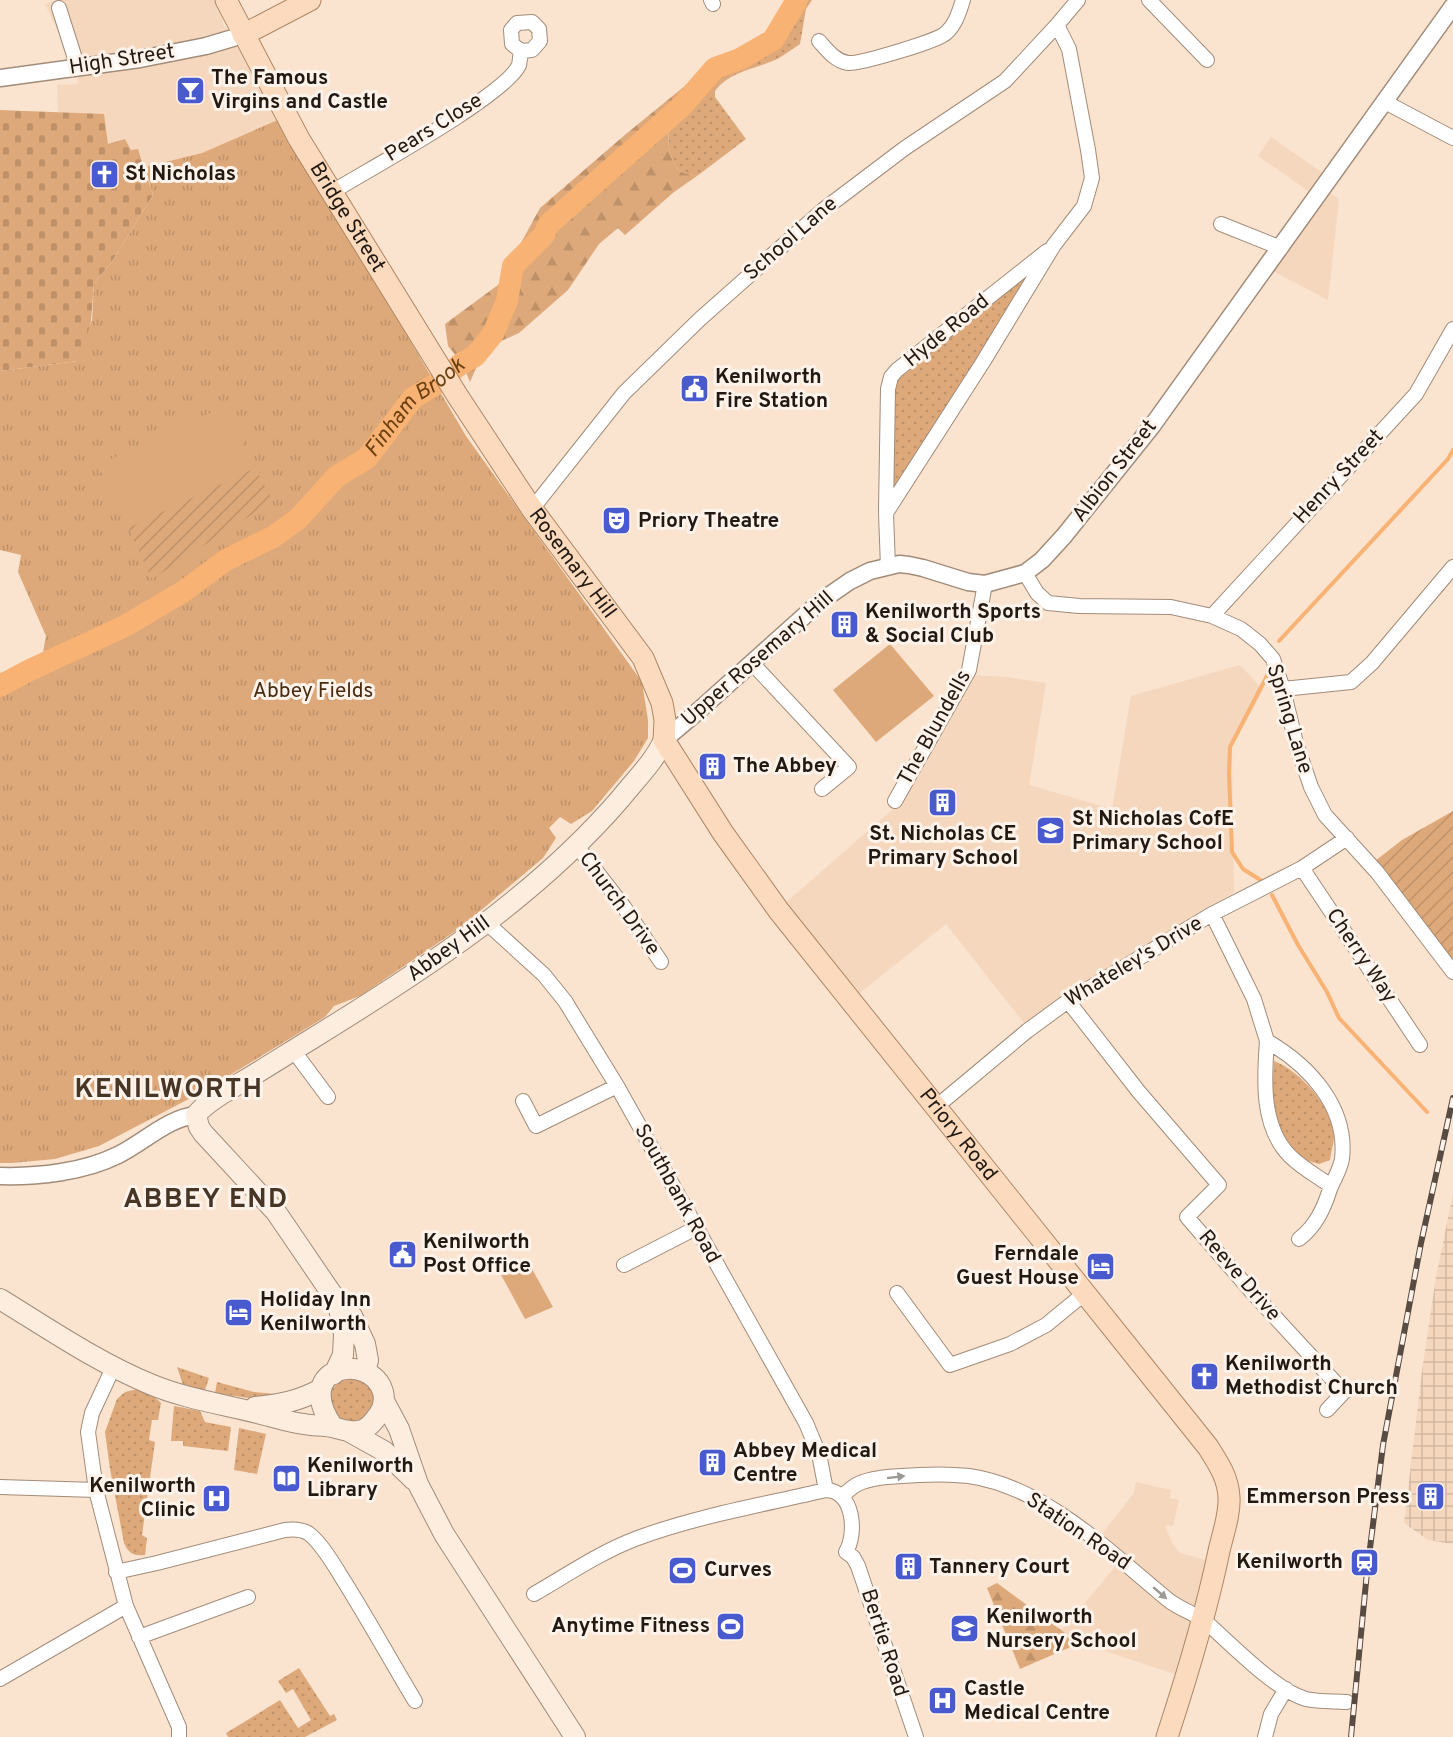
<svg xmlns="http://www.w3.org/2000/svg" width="1453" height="1737" viewBox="0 0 1453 1737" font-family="Overpass,sans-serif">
	<defs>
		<pattern id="industrial-grid" width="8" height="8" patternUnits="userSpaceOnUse" patternTransform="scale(1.5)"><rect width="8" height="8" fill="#f5d7be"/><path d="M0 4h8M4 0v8" fill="none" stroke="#d2b8a2"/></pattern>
		<pattern id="grass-dots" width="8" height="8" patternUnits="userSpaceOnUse" patternTransform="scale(1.5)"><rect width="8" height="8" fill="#dea97a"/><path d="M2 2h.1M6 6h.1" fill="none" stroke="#be9168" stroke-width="1.8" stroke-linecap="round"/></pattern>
		<pattern id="forest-firs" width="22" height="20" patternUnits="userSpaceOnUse" patternTransform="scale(1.5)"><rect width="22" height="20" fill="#dea97a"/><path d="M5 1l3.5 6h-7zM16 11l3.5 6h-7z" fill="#be9168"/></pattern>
		<pattern id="cemetery-stones" width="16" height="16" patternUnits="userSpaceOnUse" patternTransform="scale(1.5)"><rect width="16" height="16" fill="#dea97a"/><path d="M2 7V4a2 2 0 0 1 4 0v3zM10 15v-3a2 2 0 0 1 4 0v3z" fill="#be9168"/></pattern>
		<pattern id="park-tufts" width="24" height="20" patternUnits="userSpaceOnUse" patternTransform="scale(1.5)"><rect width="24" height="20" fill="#dea97a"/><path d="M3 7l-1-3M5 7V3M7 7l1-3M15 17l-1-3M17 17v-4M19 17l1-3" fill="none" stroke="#be9168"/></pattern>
		<pattern id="garden-furrows" width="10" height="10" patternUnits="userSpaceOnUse" patternTransform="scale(1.5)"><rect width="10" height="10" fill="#dea97a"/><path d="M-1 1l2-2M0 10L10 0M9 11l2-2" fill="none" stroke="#be9168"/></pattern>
	</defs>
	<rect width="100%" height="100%" fill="#fae3cf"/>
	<path fill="#f5d7be" d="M 56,0 L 219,0 L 222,5 L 223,24 L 244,52 L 280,119 L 202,153 L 145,167 L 138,149 L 131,151 L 108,144 L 103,114 L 58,114 L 57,85 L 78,84 L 75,62 L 66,61 L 66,48 L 45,4 Z
		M 1271,137 L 1330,178 L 1324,189 L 1339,199 L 1328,300 L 1267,268 L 1317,197 L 1258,156 Z
		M 1240,665 L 1263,690 L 1232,747 L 1234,892 L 1024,1023 L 946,924 L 856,996 L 784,904 L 899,804 L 975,675 L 1006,677 L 1046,683 L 1029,785 L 1112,809 L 1131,696 Z
		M 1136,1482 L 1171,1490 L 1170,1498 L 1179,1500 L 1173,1526 L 1166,1525 L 1165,1527 L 1173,1544 L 1180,1553 L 1209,1561 L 1183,1677 L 1073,1640 L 1070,1642 L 1061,1631 L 1126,1554 L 1102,1534 L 1134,1493 Z"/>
	<path fill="url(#industrial-grid)" d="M 1453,1194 L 1453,1544 L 1428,1540 L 1404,1523 L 1422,1371 L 1436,1277 Z"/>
	<path fill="url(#grass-dots)" d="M 804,0 L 812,0 L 806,9 L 800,44 C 791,50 783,56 775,60 C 755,69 729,72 715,91 L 715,97 L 746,139 L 697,176 C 691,174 683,174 678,169 C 670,160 667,141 669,131 L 721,72 L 779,42 L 793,26 Z
		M 1034,269 L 891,494 L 895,382 Z
		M 1274,1061 C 1301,1072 1331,1105 1334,1136 C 1334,1143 1331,1152 1330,1160 L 1319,1164 L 1301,1159 L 1280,1132 L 1272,1097 Z
		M 177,1367 L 209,1378 L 205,1390 L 183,1385 Z
		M 359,1375 L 379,1396 L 367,1422 L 342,1422 C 320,1397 329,1382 359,1375 Z
		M 217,1382 L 254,1392 L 275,1394 L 276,1399 L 248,1398 L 215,1393 Z
		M 138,1389 L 150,1393 L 161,1403 L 158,1420 L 152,1420 L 149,1440 L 155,1442 L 142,1535 L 147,1538 L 145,1555 C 134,1556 129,1554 124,1543 L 110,1469 L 105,1432 L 117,1399 L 125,1392 Z
		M 174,1406 L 200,1411 L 205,1422 L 231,1427 L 228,1451 L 183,1446 L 183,1441 L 171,1441 Z
		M 239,1428 L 266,1434 L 257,1474 L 234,1470 Z
		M 299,1668 L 330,1716 L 334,1714 L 337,1720 L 305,1737 L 228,1737 L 226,1733 L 280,1700 L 298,1728 L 311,1720 L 293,1689 L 286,1693 L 278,1681 Z"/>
	<path fill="url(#forest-firs)" d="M 789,0 L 804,0 L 793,26 L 779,42 L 721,72 L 669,131 C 667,141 670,160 678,169 C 683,174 691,174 697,176 L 674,192 L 625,235 L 618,228 L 599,244 L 568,290 L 519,333 L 497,343 L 480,359 L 470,382 L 462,363 L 448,346 L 445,324 L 498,285 L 540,208 L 626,134 L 697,76 L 719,60 L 760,40 L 772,32 Z
		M 997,1583 L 1065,1633 L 1073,1646 L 1020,1669 L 987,1588 Z"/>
	<path fill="url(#cemetery-stones)" d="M 0,110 L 104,114 L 108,144 L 125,139 L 131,150 L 138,149 L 153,195 L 113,260 L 94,284 L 88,357 L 78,361 L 0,371 Z"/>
	<path fill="url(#park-tufts)" d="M 280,119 L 466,436 L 642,682 L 648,720 L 648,738 L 634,761 L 592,811 L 571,824 L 560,817 L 549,828 L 556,838 L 543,858 L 460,928 L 360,996 L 334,1006 L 325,1017 L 204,1091 L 99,1146 L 55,1159 L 12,1163 L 0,1163 L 0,673 L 14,669 L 43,652 L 46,636 L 18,572 L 21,555 L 0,550 L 0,371 L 78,361 L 92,320 L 94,284 L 113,260 L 153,195 L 145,167 L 202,153 Z"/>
	<path fill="url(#garden-furrows)" d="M 255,468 L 273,501 L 152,579 L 128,528 Z
		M 1453,811 L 1453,960 L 1375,861 L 1402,840 Z"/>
	<path fill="#dea97a" d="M 225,406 L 255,468 L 128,528 L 98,465 Z
		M 890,644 L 934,696 L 876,742 L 833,690 Z
		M 526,1258 L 553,1307 L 525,1319 L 499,1271 Z"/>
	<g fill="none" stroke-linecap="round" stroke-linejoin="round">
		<path stroke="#f7b274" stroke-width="4" d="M 1279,641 L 1448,459 L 1453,450
			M 1262,881 L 1243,869 L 1232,852 L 1229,774 L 1230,747 L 1268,674
			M 1272,895 L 1298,945 L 1327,992 L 1339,1018 L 1427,1112"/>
		<path stroke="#f7b274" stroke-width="22" id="s1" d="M 0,686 L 30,670 L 125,626 L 184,591 L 226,560 L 273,537 L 298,519 L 336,477 L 367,458 L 413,398 L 433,386 L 462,363 L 475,356 L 493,334 L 507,301 L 513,266 L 544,235 L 548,225 L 682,106 L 715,68 L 740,59 L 773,40 L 797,0"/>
		<defs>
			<path id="minor" d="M 711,0 L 713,4
				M 1149,0 L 1207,60
				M 59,8 L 78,68
				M 819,41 C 827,50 835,61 848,63 C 860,64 938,41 946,33 C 956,24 959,12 963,0
				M 1385,102 L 1453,138
				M 332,192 C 366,171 506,95 519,65 C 520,61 520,55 521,51 L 512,44 L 511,30 L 517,23 L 532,22 L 539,29 L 540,41 L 532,50 L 521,51
				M 1221,224 L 1281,248
				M 532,509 L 624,393 L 700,319 L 823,210 L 905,148 L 1005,81 L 1057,25 L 1078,0
				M 886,511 L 888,389 L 891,377 L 897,370 L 1047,251
				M 888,567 L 886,513 L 983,362 L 1054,245 L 1084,206 L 1092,178 L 1088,150 L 1069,49 L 1057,25
				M 1025,573 L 1037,593 L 1048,603 L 1079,606 L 1171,607 L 1212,616 L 1241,629 L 1260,644 L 1273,659 L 1283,689 L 1296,743 L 1311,787 L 1325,815 L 1377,872 L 1453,972
				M 1212,616 L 1416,394 L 1453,329
				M 752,663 L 849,767 L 822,789
				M 1283,689 L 1351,682 L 1372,663 L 1453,567
				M 895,801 L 969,670 L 985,584
				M 576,845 L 624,907 L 661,962
				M 1302,868 L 1420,1045
				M 1212,914 L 1254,999 L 1267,1041 C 1308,1065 1348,1106 1342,1159 C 1340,1170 1334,1179 1330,1189 C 1324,1208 1316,1226 1299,1239
				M 487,923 L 544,975 L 565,1001 L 617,1086 L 806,1423 L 819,1454 L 826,1490
				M 1068,1001 L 1139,1092 L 1219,1185 L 1187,1217 L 1251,1291 L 1344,1392 L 1327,1410
				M 1267,1041 C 1264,1079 1261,1127 1290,1156 C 1302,1168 1317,1176 1331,1186
				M 293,1050 L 328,1097
				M 523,1101 L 536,1126 L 617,1086
				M 936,1107 L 1027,1031 L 1068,1001 L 1212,914 L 1302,868 L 1347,838
				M 624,1265 L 696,1228
				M 897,1293 L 950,1365 L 1010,1344 L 1046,1325 L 1085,1293
				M 113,1368 L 92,1413 L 88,1432 L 96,1490 L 126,1606 L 179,1727 L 179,1737
				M 0,1487 L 96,1490
				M 842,1496 C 847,1492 851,1488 856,1485 C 871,1476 902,1476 919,1475 C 936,1474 952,1474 969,1476 C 1045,1487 1110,1552 1167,1599 C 1179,1609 1194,1613 1206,1622 C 1230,1643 1276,1691 1306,1699 C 1319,1702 1334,1701 1347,1702
				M 116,1572 L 157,1563 L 285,1530 C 293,1529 301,1529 308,1533 C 321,1542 336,1568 344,1581 C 369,1621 391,1661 415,1701
				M 534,1594 C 567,1575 599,1553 635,1539 C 696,1516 762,1505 826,1490 C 854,1491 857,1533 846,1552 L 853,1557 L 858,1566 L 916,1737
				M 139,1637 L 248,1597
				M 0,1679 L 126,1606
				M 1265,1737 L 1271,1714 L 1286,1689"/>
			<path id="tertiary" d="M 0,78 L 140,59 L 206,46 L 243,35
				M 664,740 L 696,713 L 821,601 L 850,581 L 870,571 L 899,564 L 909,565 L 923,568 L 968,582 L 985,584 L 1025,573 L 1042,560 L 1064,536 L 1152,426 L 1453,6
				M 0,1176 C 38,1177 84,1172 118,1155 C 144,1142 168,1118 196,1115"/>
			<path id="secondary" d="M 0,1299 C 49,1329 97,1362 150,1384 C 188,1400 229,1405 269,1416 C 281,1419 292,1423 304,1424 C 313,1426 323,1425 332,1427 C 342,1429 352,1434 363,1430 C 369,1427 375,1420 379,1414 C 383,1408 385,1400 383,1392 C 372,1352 290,1364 333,1427
				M 365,1372 L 368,1360 L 365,1344 L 352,1316 L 338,1303 L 276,1212 L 203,1133 L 199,1127 L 196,1115 C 207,1101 226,1092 240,1083 C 264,1069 287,1054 310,1040 C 422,971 534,899 621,798 C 636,779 654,762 664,740
				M 334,1374 L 343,1355 L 344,1334 L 338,1303
				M 384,1401 L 399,1429 L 418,1484 L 444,1534 L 575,1737
				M 255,1407 C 279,1405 299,1401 321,1389
				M 348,1431 L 384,1451 L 414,1480"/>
			<g id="primary">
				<path id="s2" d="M 226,0 L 299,139 L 457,395 L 532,509 L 643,658 L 662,703 L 665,720 L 664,740 L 723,833 L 779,911 L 1208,1447 C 1218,1463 1228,1477 1229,1497 C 1230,1515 1223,1533 1219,1551 C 1206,1614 1187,1676 1167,1737"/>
				<path d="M 243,35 L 310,0"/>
			</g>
		</defs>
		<use href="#minor" stroke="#a18c7a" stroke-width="16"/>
		<use href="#tertiary" stroke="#a18c7a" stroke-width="19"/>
		<use href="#secondary" stroke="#a18c7a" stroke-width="22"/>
		<use href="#primary" stroke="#ae8765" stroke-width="23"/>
		<use href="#minor" stroke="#fff" stroke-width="14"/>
		<use href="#tertiary" stroke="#fff" stroke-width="16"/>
		<use href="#secondary" stroke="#fdedde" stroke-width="20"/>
		<use href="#primary" stroke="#fbdabe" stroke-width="21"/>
		<defs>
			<path id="rail" d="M 1351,1737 L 1367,1572 L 1383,1445 L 1421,1243 L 1453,1098"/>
		</defs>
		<use href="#rail" stroke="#584b41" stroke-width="6"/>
		<use href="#rail" stroke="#fdf3eb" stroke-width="4" stroke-dasharray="11" stroke-linecap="butt"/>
	</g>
	<defs><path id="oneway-solid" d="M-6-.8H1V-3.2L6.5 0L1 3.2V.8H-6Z" transform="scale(1.5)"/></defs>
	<g fill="#9c9894">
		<use href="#oneway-solid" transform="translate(896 1477) rotate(-7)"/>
		<use href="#oneway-solid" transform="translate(1160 1593) rotate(41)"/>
	</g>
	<defs>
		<symbol id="bar-square" viewBox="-11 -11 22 22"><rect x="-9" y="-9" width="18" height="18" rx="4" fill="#4959ce" stroke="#fdf3eb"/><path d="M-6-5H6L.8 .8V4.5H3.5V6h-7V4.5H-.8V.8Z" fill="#fff"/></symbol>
		<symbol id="church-square" viewBox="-11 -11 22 22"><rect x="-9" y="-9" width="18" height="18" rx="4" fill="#4959ce" stroke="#fdf3eb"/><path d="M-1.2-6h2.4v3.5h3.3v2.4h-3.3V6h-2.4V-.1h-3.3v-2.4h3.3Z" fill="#fff"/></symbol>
		<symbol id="civic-square" viewBox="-11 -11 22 22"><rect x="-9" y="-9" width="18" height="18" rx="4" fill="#4959ce" stroke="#fdf3eb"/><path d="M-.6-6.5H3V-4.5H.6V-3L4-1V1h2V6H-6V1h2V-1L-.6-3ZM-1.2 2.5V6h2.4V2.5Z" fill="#fff"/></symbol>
		<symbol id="theatre-square" viewBox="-11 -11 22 22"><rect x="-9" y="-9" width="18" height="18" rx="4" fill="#4959ce" stroke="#fdf3eb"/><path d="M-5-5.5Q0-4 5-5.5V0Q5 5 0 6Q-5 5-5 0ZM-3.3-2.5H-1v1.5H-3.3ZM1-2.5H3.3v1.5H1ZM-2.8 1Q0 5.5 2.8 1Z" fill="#fff"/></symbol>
		<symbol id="building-square" viewBox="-11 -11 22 22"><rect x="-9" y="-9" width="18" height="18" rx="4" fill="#4959ce" stroke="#fdf3eb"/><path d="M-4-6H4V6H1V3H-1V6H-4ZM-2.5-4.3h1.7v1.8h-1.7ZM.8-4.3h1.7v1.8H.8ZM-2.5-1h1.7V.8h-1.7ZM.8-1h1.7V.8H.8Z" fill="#fff"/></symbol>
		<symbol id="school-square" viewBox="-11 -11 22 22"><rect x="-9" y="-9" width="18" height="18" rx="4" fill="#4959ce" stroke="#fdf3eb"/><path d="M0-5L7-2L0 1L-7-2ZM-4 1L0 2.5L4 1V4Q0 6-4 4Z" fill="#fff"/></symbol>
		<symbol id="hotel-square" viewBox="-11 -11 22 22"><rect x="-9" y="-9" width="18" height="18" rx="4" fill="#4959ce" stroke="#fdf3eb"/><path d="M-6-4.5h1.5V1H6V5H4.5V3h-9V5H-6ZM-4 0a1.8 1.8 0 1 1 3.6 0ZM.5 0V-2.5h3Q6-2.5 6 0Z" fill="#fff"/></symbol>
		<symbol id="library-square" viewBox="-11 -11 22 22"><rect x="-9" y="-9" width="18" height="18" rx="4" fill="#4959ce" stroke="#fdf3eb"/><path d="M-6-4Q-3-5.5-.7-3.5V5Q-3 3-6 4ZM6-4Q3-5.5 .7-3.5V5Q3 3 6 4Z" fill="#fff"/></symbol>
		<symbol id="hospital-square" viewBox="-11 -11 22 22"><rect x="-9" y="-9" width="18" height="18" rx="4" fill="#4959ce" stroke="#fdf3eb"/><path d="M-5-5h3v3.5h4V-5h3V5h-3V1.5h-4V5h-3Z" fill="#fff"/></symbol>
		<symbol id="station-square" viewBox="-11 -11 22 22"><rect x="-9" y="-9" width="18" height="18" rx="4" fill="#4959ce" stroke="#fdf3eb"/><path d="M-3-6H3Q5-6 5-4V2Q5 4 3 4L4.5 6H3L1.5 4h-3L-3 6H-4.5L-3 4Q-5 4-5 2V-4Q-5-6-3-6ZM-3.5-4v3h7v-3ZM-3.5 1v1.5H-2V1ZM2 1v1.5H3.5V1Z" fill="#fff"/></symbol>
		<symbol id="stadium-square" viewBox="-11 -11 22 22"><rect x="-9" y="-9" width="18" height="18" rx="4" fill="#4959ce" stroke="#fdf3eb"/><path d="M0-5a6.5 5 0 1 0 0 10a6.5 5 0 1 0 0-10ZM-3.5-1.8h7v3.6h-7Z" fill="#fff"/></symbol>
	</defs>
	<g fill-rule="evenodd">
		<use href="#bar-square" x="174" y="74" width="33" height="33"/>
		<use href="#church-square" x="88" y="158" width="33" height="33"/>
		<use href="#civic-square" x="678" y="372" width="33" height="33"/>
		<use href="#theatre-square" x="600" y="504" width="33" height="33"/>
		<use href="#building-square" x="828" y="608" width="33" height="33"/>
		<use href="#building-square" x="696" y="750" width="33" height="33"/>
		<use href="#building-square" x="926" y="786" width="33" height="33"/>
		<use href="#school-square" x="1034" y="814" width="33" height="33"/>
		<use href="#civic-square" x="386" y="1238" width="33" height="33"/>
		<use href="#hotel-square" x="1084" y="1250" width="33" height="33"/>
		<use href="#hotel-square" x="222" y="1296" width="33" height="33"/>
		<use href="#church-square" x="1188" y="1360" width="33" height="33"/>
		<use href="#building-square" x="696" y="1446" width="33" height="33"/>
		<use href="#library-square" x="270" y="1462" width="33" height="33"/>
		<use href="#building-square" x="1414" y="1480" width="33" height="33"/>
		<use href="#hospital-square" x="200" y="1482" width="33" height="33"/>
		<use href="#station-square" x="1348" y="1546" width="33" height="33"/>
		<use href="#building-square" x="892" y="1550" width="33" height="33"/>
		<use href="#stadium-square" x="666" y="1554" width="33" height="33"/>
		<use href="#stadium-square" x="714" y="1610" width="33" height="33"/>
		<use href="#school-square" x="948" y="1612" width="33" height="33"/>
		<use href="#hospital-square" x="926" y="1684" width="33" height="33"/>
	</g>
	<g text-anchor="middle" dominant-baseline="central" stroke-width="6" stroke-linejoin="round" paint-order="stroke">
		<g font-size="21" fill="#221912" stroke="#fdf3eb">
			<text transform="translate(122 60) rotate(-9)">High Street</text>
			<text transform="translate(434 128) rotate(-32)">Pears Close</text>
			<text stroke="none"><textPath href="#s2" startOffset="249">Bridge Street</textPath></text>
			<text transform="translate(791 239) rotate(-41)">School Lane</text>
			<text transform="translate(947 331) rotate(-39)">Hyde Road</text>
			<text transform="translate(1115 471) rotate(-52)">Albion Street</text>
			<text transform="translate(1339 477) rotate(-47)">Henry Street</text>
			<text stroke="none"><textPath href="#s2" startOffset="662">Rosemary Hill</textPath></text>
			<text transform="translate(758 659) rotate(-41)">Upper Rosemary Hill</text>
			<text transform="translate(1289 719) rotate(73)">Spring Lane</text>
			<text transform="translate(935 728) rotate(-61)">The Blundells</text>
			<text transform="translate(619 904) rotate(54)">Church Drive</text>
			<text transform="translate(449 949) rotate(-36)">Abbey Hill</text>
			<text transform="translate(1361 956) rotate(56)">Cherry Way</text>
			<text transform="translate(1134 962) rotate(-31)">Whateley's Drive</text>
			<text stroke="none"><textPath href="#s2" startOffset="1359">Priory Road</textPath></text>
			<text transform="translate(677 1194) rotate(61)">Southbank Road</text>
			<text transform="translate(1239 1276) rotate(49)">Reeve Drive</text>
			<text transform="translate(1078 1532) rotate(34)">Station Road</text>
			<text transform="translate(884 1643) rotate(72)">Bertie Road</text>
		</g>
		<g font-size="21" font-weight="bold" fill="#221912" stroke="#fdf3eb" text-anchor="start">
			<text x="211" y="78">The Famous<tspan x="211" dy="24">Virgins and Castle</tspan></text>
			<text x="125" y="174">St Nicholas</text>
			<text x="715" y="377">Kenilworth<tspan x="715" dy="24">Fire Station</tspan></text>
			<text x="638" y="521">Priory Theatre</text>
			<text x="865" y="612">Kenilworth Sports<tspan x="865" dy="24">&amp; Social Club</tspan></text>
			<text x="733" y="766">The Abbey</text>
			<text x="1072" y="819">St Nicholas CofE<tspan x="1072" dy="24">Primary School</tspan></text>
			<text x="943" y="834" text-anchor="middle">St. Nicholas CE<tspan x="943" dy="24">Primary School</tspan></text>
			<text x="423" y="1242">Kenilworth<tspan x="423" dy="24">Post Office</tspan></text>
			<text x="1079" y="1254" text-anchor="end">Ferndale<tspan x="1079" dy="24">Guest House</tspan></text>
			<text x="260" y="1300">Holiday Inn<tspan x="260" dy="24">Kenilworth</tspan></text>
			<text x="1225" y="1364">Kenilworth<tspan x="1225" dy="24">Methodist Church</tspan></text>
			<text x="733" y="1451">Abbey Medical<tspan x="733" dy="24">Centre</tspan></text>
			<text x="307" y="1466">Kenilworth<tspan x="307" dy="24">Library</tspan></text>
			<text x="196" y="1486" text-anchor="end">Kenilworth<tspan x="196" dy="24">Clinic</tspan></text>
			<text x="1410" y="1497" text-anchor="end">Emmerson Press</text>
			<text x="1343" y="1562" text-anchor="end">Kenilworth</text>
			<text x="929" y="1567">Tannery Court</text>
			<text x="704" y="1570">Curves</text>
			<text x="986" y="1617">Kenilworth<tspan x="986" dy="24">Nursery School</tspan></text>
			<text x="710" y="1626" text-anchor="end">Anytime Fitness</text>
			<text x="964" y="1689">Castle<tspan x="964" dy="24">Medical Centre</tspan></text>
		</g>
		<g font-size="21" fill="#472c11" stroke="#fdf3eb">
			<text x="313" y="691">Abbey Fields</text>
		</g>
		<g font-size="22" font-style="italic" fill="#6c3f10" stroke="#fdf3eb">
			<text stroke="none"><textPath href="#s1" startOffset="506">Finham Brook</textPath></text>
		</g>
		<g font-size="27" font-weight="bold" letter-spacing="1.5" fill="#473525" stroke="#fdf3eb">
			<text x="169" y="1090">KENILWORTH</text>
			<text x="206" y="1200">ABBEY END</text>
		</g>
	</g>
</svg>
